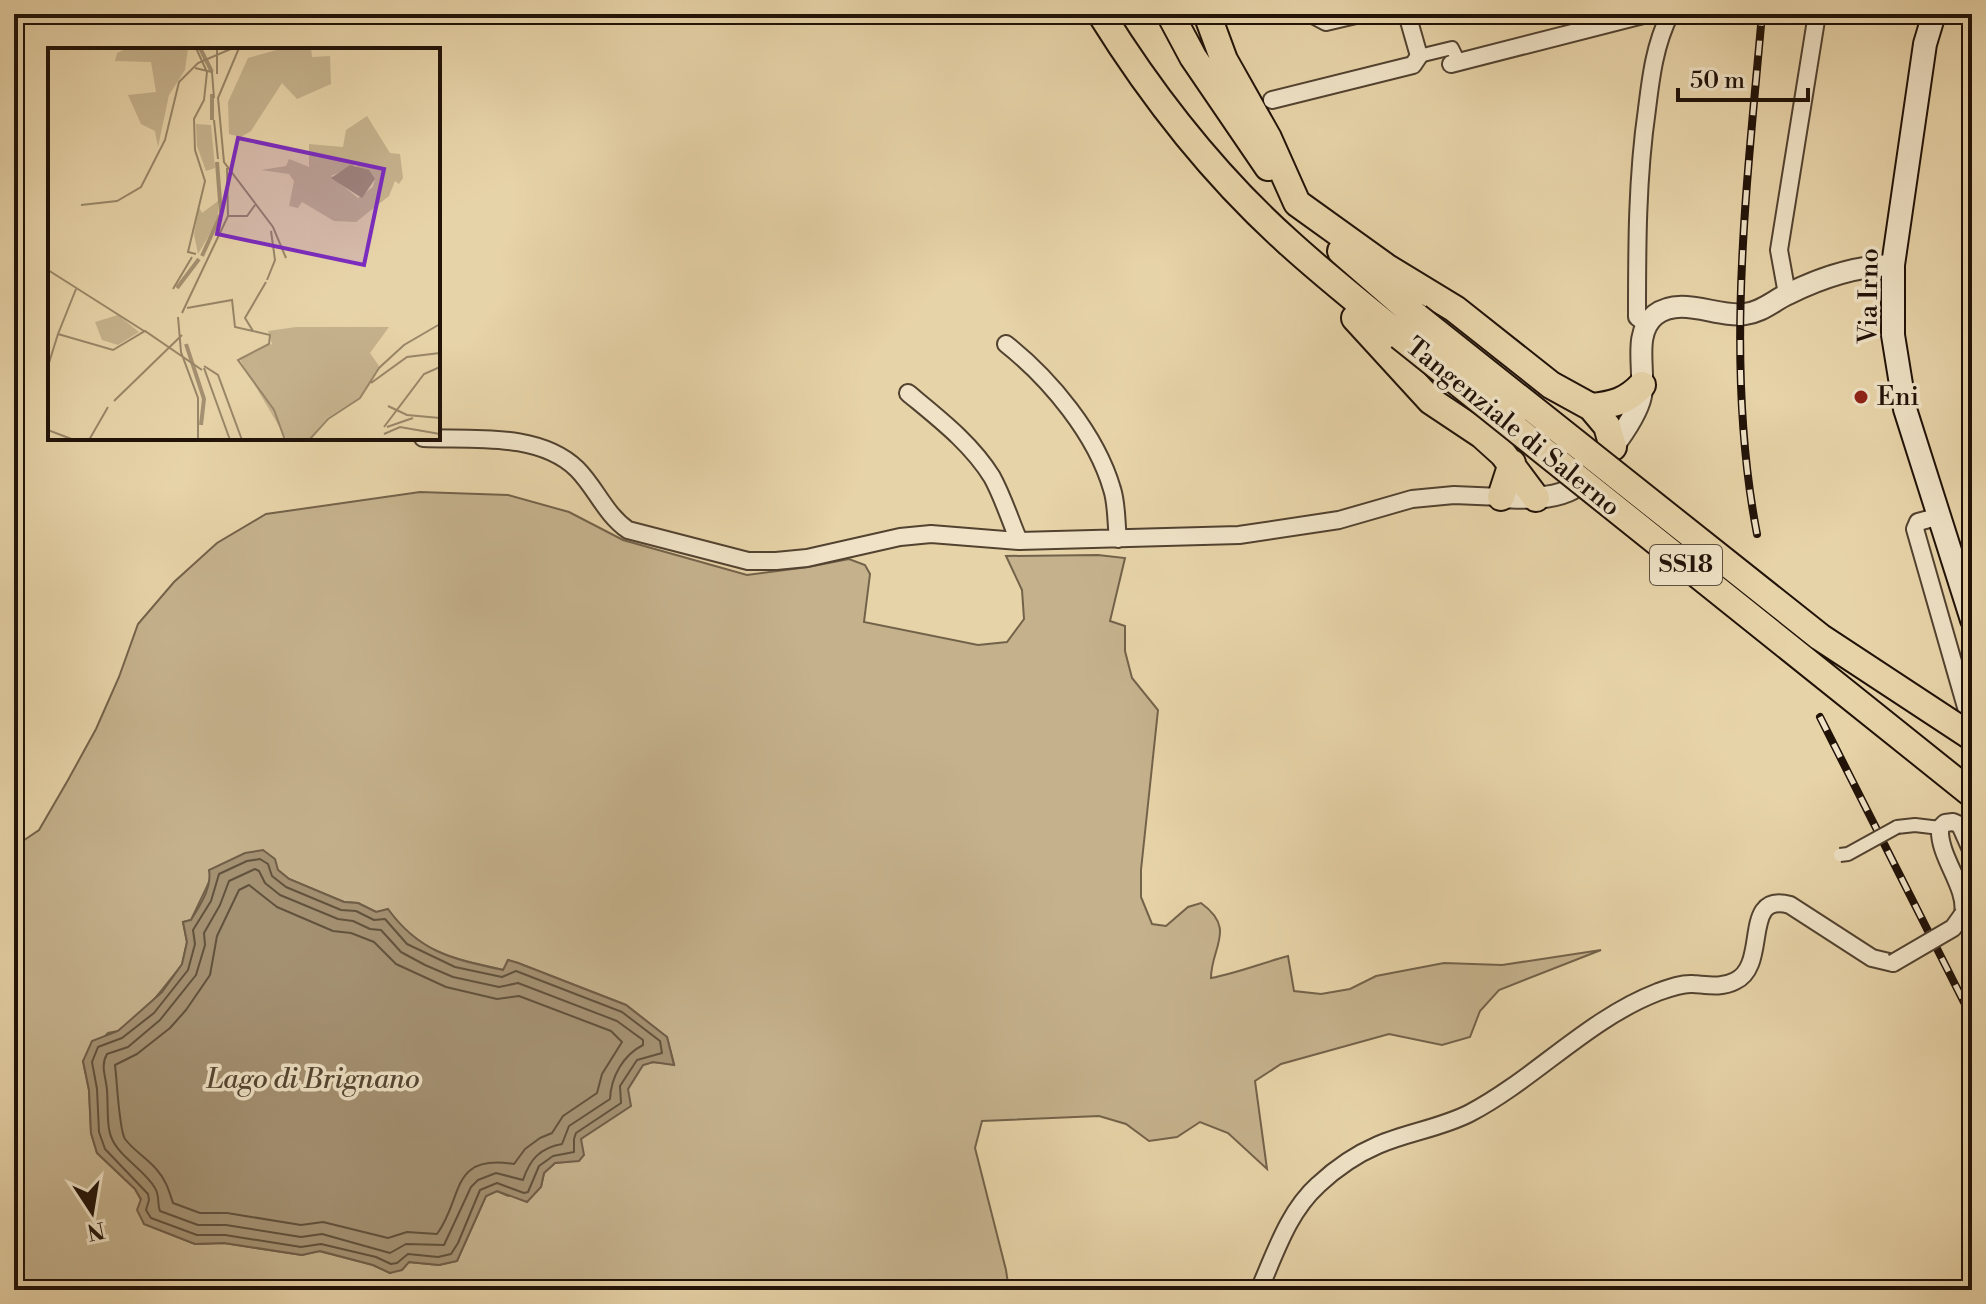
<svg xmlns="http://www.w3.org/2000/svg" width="1986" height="1304" viewBox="0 0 1986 1304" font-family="'Libre Bodoni',serif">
	<rect width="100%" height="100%" fill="#e7d3a8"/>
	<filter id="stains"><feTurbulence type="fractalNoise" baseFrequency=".0025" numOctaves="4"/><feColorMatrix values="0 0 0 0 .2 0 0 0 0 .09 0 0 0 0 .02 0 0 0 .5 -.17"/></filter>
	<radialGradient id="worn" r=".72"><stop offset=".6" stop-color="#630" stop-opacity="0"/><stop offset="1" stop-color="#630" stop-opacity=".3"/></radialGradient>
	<path fill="#c5b28d" stroke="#73624a" stroke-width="2" fill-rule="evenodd" d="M 420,492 L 508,495 L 569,512 L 623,540 L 747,575 L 808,567 L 849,559 L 865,565 L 870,574 L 864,622 L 978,645 L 1007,642 L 1024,619 L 1022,590 L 1006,556 L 1098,555 L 1125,558 L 1110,621 L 1125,626 L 1125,651 L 1132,678 L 1158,710 L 1141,870 L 1141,897 L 1152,924 L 1166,926 L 1188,907 L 1201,903 C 1237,929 1211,947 1211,978 C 1237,973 1262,963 1288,956 L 1294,991 L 1321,994 L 1350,989 L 1376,976 L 1444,963 L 1502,965 L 1601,950 L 1499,990 L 1480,1011 L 1470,1037 L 1442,1045 L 1389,1034 L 1281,1064 L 1255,1081 L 1267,1169 L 1228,1133 L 1200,1122 L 1177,1137 L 1149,1141 L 1126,1124 L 1099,1116 L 982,1121 L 975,1148 L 1006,1270 L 1009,1290 L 14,1290 L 14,847 L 39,830 L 68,780 L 96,729 L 119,677 L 138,624 L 174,582 L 217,543 L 266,514 ZM 278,870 L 289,879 L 344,902 L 358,903 L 376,912 L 388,910 C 420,953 454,959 504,970 L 508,960 L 518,963 L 626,1005 L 667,1037 L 674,1064 L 653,1062 L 643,1065 L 628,1089 L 581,1139 L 579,1160 L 555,1163 L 544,1173 L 541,1187 L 508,1196 L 497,1191 L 486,1196 L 457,1261 L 439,1265 L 408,1262 L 390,1273 L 373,1265 L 319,1251 L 302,1255 L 224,1243 L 195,1244 L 144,1224 L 141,1200 L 135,1189 L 97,1153 L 91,1133 L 89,1090 L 83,1061 L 108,1033 L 118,1031 L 149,1006 L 182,965 L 187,942 L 183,922 L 191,920 L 210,880 Z"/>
	<path fill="#a49172" stroke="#705e48" stroke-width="2" d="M 263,850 L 275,859 L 278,870 L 289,879 L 344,902 L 358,903 L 376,912 L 388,909 C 420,953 453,959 503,970 L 508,960 L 518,963 L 626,1005 L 667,1037 L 674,1065 L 653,1062 L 643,1065 L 628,1089 L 631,1106 L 581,1139 L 584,1155 L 579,1161 L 555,1163 L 544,1173 L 541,1187 L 527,1202 L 497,1191 L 486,1196 L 457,1261 L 439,1265 L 409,1262 L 402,1270 L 390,1273 L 373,1265 L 320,1251 L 302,1255 L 224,1243 L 195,1244 L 144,1224 L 137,1210 L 141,1199 L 135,1189 L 97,1153 L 91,1133 L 89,1090 L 83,1061 L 92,1041 L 118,1031 L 162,992 L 182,964 L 187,942 L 183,922 L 191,920 C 200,905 212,888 209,870 L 245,853 Z"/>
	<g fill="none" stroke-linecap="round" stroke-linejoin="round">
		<path stroke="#62523d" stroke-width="2" d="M 260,859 L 268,864 L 272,876 L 286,887 L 341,910 L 356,911 L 374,920 L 385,919 L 407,944 L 455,967 L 502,977 L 516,971 L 622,1012 L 660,1041 L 662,1053 L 637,1060 L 620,1086 L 621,1103 L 576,1133 L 574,1139 L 574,1152 L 553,1156 L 539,1166 L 528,1192 L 524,1193 L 497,1183 L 480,1190 L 458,1243 L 451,1254 L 438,1257 L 408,1254 L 397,1263 L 391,1264 L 376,1257 L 321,1244 L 301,1247 L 225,1235 L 197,1235 L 151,1218 L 146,1210 L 149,1200 L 148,1194 L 105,1149 L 99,1132 L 97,1089 L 92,1062 L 98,1047 L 122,1038 L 154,1013 L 188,970 L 195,944 L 193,930 L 211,901 L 219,874 L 247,861 Z
			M 255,869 L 259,871 L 265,883 L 280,895 L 338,919 L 353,921 L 370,929 L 381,930 L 401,952 L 425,965 L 453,977 L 499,987 L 518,983 L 617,1021 L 643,1040 L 643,1045 C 623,1055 611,1077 610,1099 L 569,1126 L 562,1144 C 540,1148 530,1159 523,1180 L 496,1173 L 478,1180 L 471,1187 L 444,1245 L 406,1244 L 390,1253 L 322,1234 L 301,1237 L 226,1225 L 198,1225 L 160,1211 C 157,1204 160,1196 155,1188 C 142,1166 113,1155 109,1129 C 107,1116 108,1103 107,1090 C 106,1077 100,1066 107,1054 L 128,1047 L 160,1020 L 196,975 L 205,945 L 204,933 L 220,905 L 229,881 Z
			M 249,885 L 277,907 L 333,931 L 351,933 L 374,942 L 396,964 L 446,987 L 497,999 L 519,996 L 611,1031 L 622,1042 L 602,1074 L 597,1093 L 563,1116 L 552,1133 L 540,1138 L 525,1149 L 514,1164 C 449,1154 464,1197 437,1234 L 407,1232 L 388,1238 L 323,1222 L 301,1225 L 227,1213 L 200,1213 L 173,1203 C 169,1191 166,1180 157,1170 C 148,1159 134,1151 125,1139 C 119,1130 117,1080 115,1065 L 137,1054 L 170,1028 L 186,1010 L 210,975 L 217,936 L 239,890 Z"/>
		<defs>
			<path id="pedestrian" d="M 1419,56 L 1452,48 L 1459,62
				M 1897,827 L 1915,825 L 1940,828"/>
			<path id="minor" d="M 1311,14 L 1326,22 L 1360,14
				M 1451,64 L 1647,14
				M 1272,100 L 1413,65 L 1419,56 L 1407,14
				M 1787,294 L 1779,250 L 1817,14
				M 1647,325 L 1637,317 C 1637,247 1637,178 1647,109 C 1651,76 1655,44 1670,14
				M 1006,344 C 1050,379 1096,434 1112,489 C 1117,504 1116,523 1118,539
				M 908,393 C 938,418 971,443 992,477 C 1003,497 1010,520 1019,541
				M 423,438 C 472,440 539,432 577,469 C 596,488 605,514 628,530 L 748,561 L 776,561 L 807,558 L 900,537 L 931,534 L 1019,541 L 1239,535 L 1339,520 L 1412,499 L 1454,495 L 1501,497
				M 1940,516 L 1918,522 L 1915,529 L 1972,728
				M 1963,914 C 1968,887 1938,857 1940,828 L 1945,823 L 1953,822 L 1960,825 L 1972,852
				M 1259,1290 C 1275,1254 1288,1212 1318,1185 C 1335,1169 1357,1154 1378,1145 C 1408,1132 1441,1128 1470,1113 C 1536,1078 1588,1019 1658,992 C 1669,988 1682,983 1693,984 C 1708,985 1722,988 1735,981 C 1770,965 1740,891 1790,905 L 1872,958 L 1893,963"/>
			<path id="tertiary" d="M 1501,497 C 1523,498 1547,500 1568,491 C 1591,481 1636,421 1641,396 C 1646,370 1632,334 1655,315 C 1681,295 1717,318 1745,314 C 1762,312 1773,301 1788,294 C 1820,278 1858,266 1893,265"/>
			<path id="secondary" d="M 1934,14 L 1925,44 L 1893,265 L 1893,335 L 1905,409 L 1972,620"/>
			<path id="trunk" d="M 1101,14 C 1152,96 1215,176 1287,241 C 1323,274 1362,305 1400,336
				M 1170,14 L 1193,57 L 1268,167
				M 1207,14 L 1224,60 L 1268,138 L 1297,203 L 1386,267 L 1455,309 L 1551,385 L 1591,407 L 1607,426 L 1613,447
				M 1341,251 L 1417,317
				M 1355,318 L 1431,401 L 1482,435 L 1503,454 L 1536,498
				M 1591,407 C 1613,405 1627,401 1642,385
				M 1501,497 L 1512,463"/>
		</defs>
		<use href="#pedestrian" stroke="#524230" stroke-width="16"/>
		<use href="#minor" stroke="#524230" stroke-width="20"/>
		<use href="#tertiary" stroke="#524230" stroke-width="24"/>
		<use href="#secondary" stroke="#211208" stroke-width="26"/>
		<use href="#trunk" stroke="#211208" stroke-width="30"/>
		<use href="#pedestrian" stroke="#efe2c6" stroke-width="12"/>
		<use href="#minor" stroke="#efe2c6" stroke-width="16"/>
		<use href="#tertiary" stroke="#efe2c6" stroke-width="20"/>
		<use href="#secondary" stroke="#efe2c6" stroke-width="22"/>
		<use href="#trunk" stroke="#e7d3a8" stroke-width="26"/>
		<defs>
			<path id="rail" d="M 1757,534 C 1724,363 1747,186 1762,14
				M 1820,717 L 1972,1018"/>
		</defs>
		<use href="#rail" stroke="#211208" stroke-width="8"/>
		<use href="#rail" stroke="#efe2c6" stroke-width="5" stroke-dasharray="15" stroke-linecap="butt"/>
		<defs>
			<path id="pedestrian-bridge" d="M 1840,855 L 1848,854 L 1897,827"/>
			<path id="minor-bridge" d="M 1893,963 L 1953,928 L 1963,914"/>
			<path id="trunk-bridge" d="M 1417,317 L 1820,637 L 1972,737
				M 1400,336 L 1972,794"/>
		</defs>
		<use href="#pedestrian-bridge" stroke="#524230" stroke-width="16" stroke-linecap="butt"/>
		<use href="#minor-bridge" stroke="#524230" stroke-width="20" stroke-linecap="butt"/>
		<use href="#trunk-bridge" stroke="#211208" stroke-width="30" stroke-linecap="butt"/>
		<use href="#pedestrian-bridge" stroke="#efe2c6" stroke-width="12"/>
		<use href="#minor-bridge" stroke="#efe2c6" stroke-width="16"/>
		<use href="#trunk-bridge" stroke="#e7d3a8" stroke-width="26"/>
	</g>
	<circle fill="#8f2418" stroke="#efe2c6" stroke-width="3" cx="1861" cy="397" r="8"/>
	<g text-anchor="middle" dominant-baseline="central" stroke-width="7" stroke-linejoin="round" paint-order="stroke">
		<rect fill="#efe2c6" stroke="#5f5041" stroke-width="2" x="1650" y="545" width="72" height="40" rx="6"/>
		<g font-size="24" font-weight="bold" fill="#211208">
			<text x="1686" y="565">SS18</text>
		</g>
		<g font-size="26" fill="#211208" stroke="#efe2c6">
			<text transform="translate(1869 296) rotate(-89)">Via Irno</text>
			<text transform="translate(1513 427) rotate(39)">Tangenziale di Salerno</text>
		</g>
		<g font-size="26" fill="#211208" stroke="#efe2c6" text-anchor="start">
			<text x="1877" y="397">Eni</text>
		</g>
		<g font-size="28" font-style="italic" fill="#554532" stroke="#efe2c6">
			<text x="313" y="1079">Lago di Brignano</text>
		</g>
	</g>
	<g transform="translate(48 48)">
		<rect width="392" height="392" fill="#e7d3a8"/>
		<path d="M 80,0 L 140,0 L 137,22 L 121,47 L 110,99 L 107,83 L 93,76 L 80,47 L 108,44 L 103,14 L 67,13 L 69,5 ZM 236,0 L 263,0 L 264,9 L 282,8 L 283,36 L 249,51 L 234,35 L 203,83 L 193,89 L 181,86 L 180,54 L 200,10 ZM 319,68 L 342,105 L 352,106 L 355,130 L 351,136 L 347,133 L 341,148 L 308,174 L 286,173 L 254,154 L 250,160 L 241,158 L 246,133 L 241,126 L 213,122 L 238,118 L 241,111 L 261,119 L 261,96 L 295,99 L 298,82 ZM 307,117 L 327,131 L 325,139 L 310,150 L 283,128 ZM 148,76 L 163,77 L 167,120 L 158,123 L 149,98 ZM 170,153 L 170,172 L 150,206 L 146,186 L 151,159 L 154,165 ZM 70,267 L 91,284 L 70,297 L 54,292 L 47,274 ZM 248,279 L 341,279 L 322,305 L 331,318 L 312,349 L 279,370 L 260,392 L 239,392 L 191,310 L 224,296 L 220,283 Z" fill="#c5b28d" fill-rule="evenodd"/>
		<path d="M 302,117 L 321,122 L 327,131 L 314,150 L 283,130 Z" fill="#a49172"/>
		<path fill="none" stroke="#a49172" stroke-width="4" d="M 152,0 L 164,24M 164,46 L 164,72M 154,208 L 173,166 L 169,114M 129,240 L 151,211M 138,296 L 156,351 L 153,377"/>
		<path fill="none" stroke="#988668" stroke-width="2" d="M 169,0 L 169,26M 191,0 L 170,50 L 176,114 L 225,179 L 238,210M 147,20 L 164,24 L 166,50M 166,72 L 170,111M 33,157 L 69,153 L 93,139 L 117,92 L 131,34 L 150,15 L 185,0M 180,168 L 199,168 L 207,157M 148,206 L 140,204 L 157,133 L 147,102 L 146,71 L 156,52 L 159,24 L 148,0M 0,222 L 96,283M 219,232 L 227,212 L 223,183M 125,241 L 144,209M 139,260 L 184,252 L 187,279 L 222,287 L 221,296 L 190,312 L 226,362 L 237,392M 134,265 L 180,168 L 179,120M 130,269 L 133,304 L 150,350 L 150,392M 205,283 L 197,270 L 218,234M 10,286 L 28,241M 0,318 L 10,286 L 65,302 L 97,283 L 154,322M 156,318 L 170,327 L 194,392M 156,320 L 182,392M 323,335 L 359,309 L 392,305M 66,353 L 134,287M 340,358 L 359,367 L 392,370M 336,379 L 376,326 L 392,319M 339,379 L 365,370M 0,382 L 26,392M 336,386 L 352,379 L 392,386M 41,392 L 60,359M 261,392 L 280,371 L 312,350 L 331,320 L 356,297 L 392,276"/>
		<path fill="#7b2cbf" fill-opacity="0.15" stroke="#7b2cbf" stroke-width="4" d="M 190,90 L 336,121 L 316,217 L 169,186 Z"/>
		<rect width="392" height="392" fill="none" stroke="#211208" stroke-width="4"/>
	</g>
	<rect width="1986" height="1304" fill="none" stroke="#e7d3a8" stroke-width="48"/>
	<rect x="16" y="16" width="1954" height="1272" fill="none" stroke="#211208" stroke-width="4"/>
	<rect x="24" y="24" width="1938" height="1256" fill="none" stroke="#211208" stroke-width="2"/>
	<g transform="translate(92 1212) rotate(168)" stroke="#efe2c6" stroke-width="6" paint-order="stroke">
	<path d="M0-6L14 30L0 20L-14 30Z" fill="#211208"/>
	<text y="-12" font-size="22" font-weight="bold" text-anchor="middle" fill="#211208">N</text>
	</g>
	<path d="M1678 88v12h130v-12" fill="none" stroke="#211208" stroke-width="4"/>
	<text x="1690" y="88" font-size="24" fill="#211208" stroke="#efe2c6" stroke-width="6" paint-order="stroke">50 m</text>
	<rect width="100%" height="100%" filter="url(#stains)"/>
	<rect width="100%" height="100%" fill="url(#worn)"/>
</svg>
